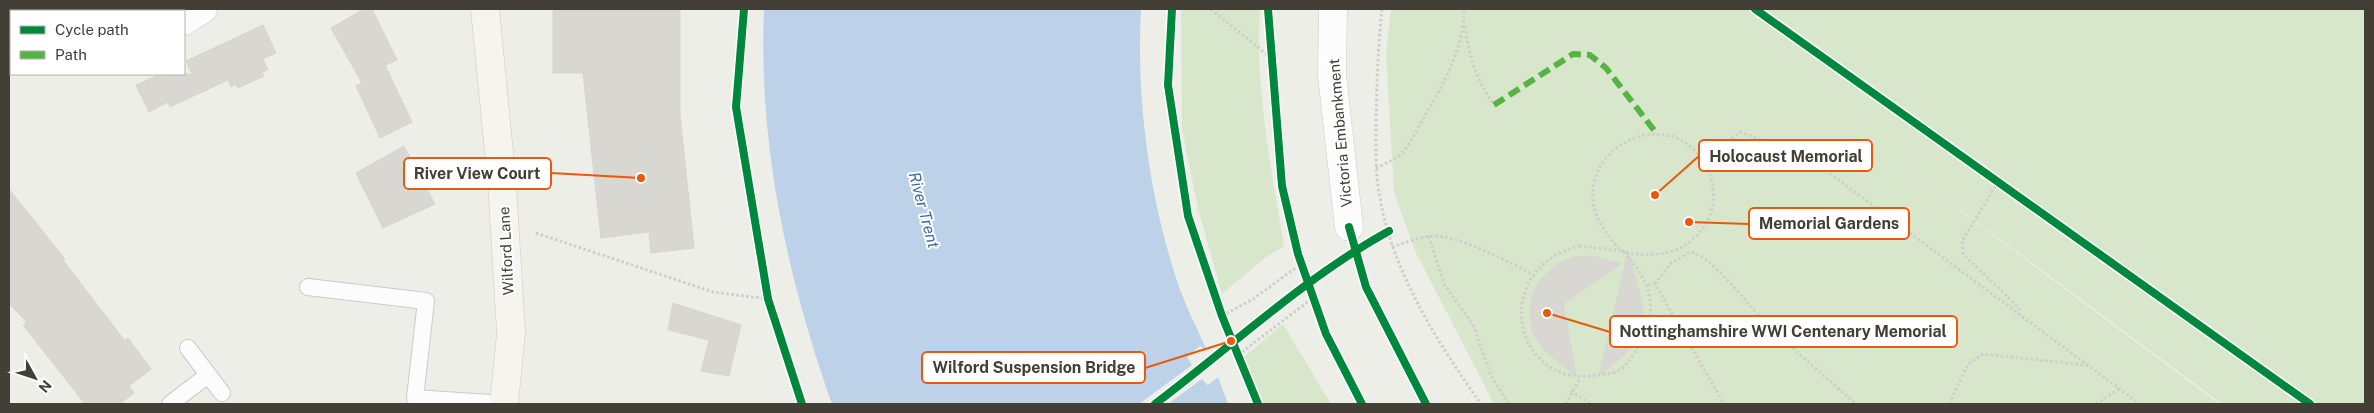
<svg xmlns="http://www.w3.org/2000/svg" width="2374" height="413" viewBox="0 0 2374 413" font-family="'Public Sans',sans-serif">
	<rect width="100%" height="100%" fill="#eeeee9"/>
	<path fill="#d8e7cb" d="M 1181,9 L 1260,9 C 1255,89 1271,167 1284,246 L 1265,258 L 1222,294 L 1198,209 L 1182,129 Z
		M 1391,9 L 2365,9 L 2365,404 L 2222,404 L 1831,114 L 2219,404 L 1494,404 L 1415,251 L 1394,193 L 1386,53 Z
		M 1283,324 L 1331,404 L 1263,404 L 1243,358 Z"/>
	<path fill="#bdd2e8" d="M 764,9 L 1141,9 C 1136,99 1149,195 1177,281 C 1185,305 1197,328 1207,351 L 1200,346 L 1187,357 L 1207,385 L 1218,377 L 1228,404 L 832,404 C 787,277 758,144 764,9 Z"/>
	<path fill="#eeeee9" d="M 1200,346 L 1207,351 L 1209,349 L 1209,353 L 1206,354 L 1200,349 L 1190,358 L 1208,382 L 1217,375 L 1218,377 L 1208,385 L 1202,379 L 1168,404 L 1139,404 L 1192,365 L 1187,357 Z"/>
	<path fill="#d8d7d1" stroke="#d6d5cf" d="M 364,9 L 372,9 L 397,60 L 385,65 L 412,122 L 380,138 L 356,86 L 362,83 L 331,28 Z
		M 553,9 L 680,9 L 680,115 L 694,248 L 651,253 L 649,232 L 601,238 L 583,73 L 553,73 Z
		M 263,25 L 276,53 L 263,59 L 268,70 L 262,72 L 264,76 L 238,88 L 236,84 L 231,87 L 228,80 L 170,107 L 168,102 L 149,112 L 136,85 L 160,74 L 192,74 L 186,61 Z
		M 404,146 L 435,204 L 383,228 L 356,173 Z
		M 9,189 L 65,259 L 63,260 L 125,341 L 128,338 L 151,369 L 129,386 L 134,393 L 120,404 L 85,404 L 23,325 L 27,322 L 9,304 Z
		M 1628,252 L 1643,307 L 1641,327 L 1631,348 L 1599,376 Z
		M 1575,257 L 1595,257 L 1621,264 L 1563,304 L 1576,376 L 1543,349 L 1533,332 L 1530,312 L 1533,293 L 1542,278 L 1557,264 Z
		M 673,303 L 741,325 L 729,376 L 701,371 L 709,340 L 668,330 Z"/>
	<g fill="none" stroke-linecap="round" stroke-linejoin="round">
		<defs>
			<path id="lane" d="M 308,287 L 426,301 L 415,398 L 504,404
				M 188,348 L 222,393
				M 170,404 L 208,375"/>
			<path id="street" d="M 1333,9 L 1332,75 L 1349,227
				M 184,21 L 203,9"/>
			<path id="secondary" d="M 485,9 L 502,183 L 511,333 L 504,404"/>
		</defs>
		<use href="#lane" stroke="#cccbc7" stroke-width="18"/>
		<use href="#street" stroke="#cccbc7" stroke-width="29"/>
		<use href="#secondary" stroke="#cccbc0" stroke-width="29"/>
		<path stroke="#cfceca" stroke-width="3" stroke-dasharray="2.5 2.5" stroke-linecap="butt" d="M 1211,9 L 1271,58
			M 1268,9 L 1282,186 L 1298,254 L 1326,334 L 1362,404
			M 1382,9 C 1378,46 1377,82 1376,119 C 1376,145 1375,172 1380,198 C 1392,271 1439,345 1481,404
			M 1465,26 C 1470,59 1475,77 1494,105
			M 1652,134 C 1659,135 1668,135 1675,137 C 1706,151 1723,188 1708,220 C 1700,236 1683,250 1665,253 C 1653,255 1634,256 1623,251 C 1617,248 1609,237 1605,231 C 1575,189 1603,140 1652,134 Z
			M 1704,160 L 1740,132 L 1809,158 L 2140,404
			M 1376,168 C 1384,164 1394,160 1400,155 C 1410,145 1416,131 1423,119 C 1443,85 1464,49 1464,9
			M 1998,182 L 1962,241 L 1963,254 L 2019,308 L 2019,315
			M 536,233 L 713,292 L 768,299
			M 1429,236 L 1444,284 L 1473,325 L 1491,376 L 1509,404
			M 1579,246 L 1623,251 C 1645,275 1659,301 1645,333 C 1640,344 1630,364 1619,370 C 1614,374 1603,374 1597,375 C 1513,390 1488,269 1579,246 Z
			M 1392,247 C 1404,243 1417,238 1430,236 C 1457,234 1509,262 1534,275
			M 1655,284 L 1671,263 L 1690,252 C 1714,256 1750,309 1770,327 C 1798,353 1827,379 1856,404
			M 1648,285 L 1655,284 L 1724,404
			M 1222,316 L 1253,299 L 1301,264
			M 1238,355 L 1314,297
			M 1571,391 L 1590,404
			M 1566,404 L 1579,380
			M 1949,404 L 1968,364 L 1983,354 L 2086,365
			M 2096,404 L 2119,389"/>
		<use href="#lane" stroke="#fcfcfc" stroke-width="16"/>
		<use href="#street" stroke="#fcfcfc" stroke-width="28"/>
		<use href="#secondary" stroke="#f5f4ee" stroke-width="28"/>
		<path stroke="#57b346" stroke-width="6" stroke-dasharray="12 6" stroke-linecap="butt" d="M 1494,105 L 1573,54 L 1590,55 L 1606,68 L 1657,134"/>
		<defs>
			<path id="cycleway" d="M 744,9 L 736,107 L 768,299 L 802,404
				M 1172,9 L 1168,85 L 1188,216 L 1222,316 L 1258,404
				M 1268,9 L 1282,186 L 1298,254 L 1326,334 L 1362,404
				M 1755,9 L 2310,404
				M 1349,227 L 1366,287 L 1426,404
				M 1155,404 C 1232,346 1304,278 1389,231"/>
		</defs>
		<use href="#cycleway" stroke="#fff" stroke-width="11"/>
		<use href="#cycleway" stroke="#00873e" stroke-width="8"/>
	</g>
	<g text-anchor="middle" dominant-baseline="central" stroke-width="4" stroke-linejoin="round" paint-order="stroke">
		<g font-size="15" fill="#433f36" stroke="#fff">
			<text transform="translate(1340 133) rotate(-95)">Victoria Embankment</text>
			<text transform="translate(506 251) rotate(-93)">Wilford Lane</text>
		</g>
		<g font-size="16" font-style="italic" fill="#3b6aa2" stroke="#fff">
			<text transform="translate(924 210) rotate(75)">River Trent</text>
		</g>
	</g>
	<path fill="none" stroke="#e8590c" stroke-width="2" d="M1655 195L1699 156M641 178L551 173M1689 222L1749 224M1547 313L1610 332M1231 341L1145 368"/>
	<g fill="#e8590c" stroke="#fff" stroke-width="2">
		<circle cx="1655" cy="195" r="5"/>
		<circle cx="641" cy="178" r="5"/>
		<circle cx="1689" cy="222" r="5"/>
		<circle cx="1547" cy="313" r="5"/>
		<circle cx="1231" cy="341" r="5"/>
	</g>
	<g fill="#fff" stroke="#e8590c" stroke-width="2">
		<rect x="1699" y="140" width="173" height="31" rx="5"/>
		<rect x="404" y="158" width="147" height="31" rx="5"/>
		<rect x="1749" y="208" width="160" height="31" rx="5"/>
		<rect x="1610" y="316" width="347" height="31" rx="5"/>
		<rect x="922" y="352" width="223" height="31" rx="5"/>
	</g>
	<g font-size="16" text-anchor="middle" font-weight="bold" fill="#433f36">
		<text x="1786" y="162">Holocaust Memorial</text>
		<text x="477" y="179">River View Court</text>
		<text x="1829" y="229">Memorial Gardens</text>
		<text x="1783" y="337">Nottinghamshire WWI Centenary Memorial</text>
		<text x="1034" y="373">Wilford Suspension Bridge</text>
	</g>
	<rect width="2374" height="413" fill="none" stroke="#433f36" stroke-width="20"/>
	<rect x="10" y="10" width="175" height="65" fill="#ffffff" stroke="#b4b2af"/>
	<rect x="20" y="26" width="25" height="8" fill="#00873e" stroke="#b4b2af"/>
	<text x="55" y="35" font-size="15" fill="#433f36">Cycle path</text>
	<rect x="20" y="51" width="25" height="8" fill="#57b346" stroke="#b4b2af"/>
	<text x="55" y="60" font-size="15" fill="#433f36">Path</text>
	<g transform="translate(35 378) rotate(130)" stroke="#ffffff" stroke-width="4" paint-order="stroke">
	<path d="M0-4L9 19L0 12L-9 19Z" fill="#433f36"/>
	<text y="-8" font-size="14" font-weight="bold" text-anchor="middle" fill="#433f36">N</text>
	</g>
</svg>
